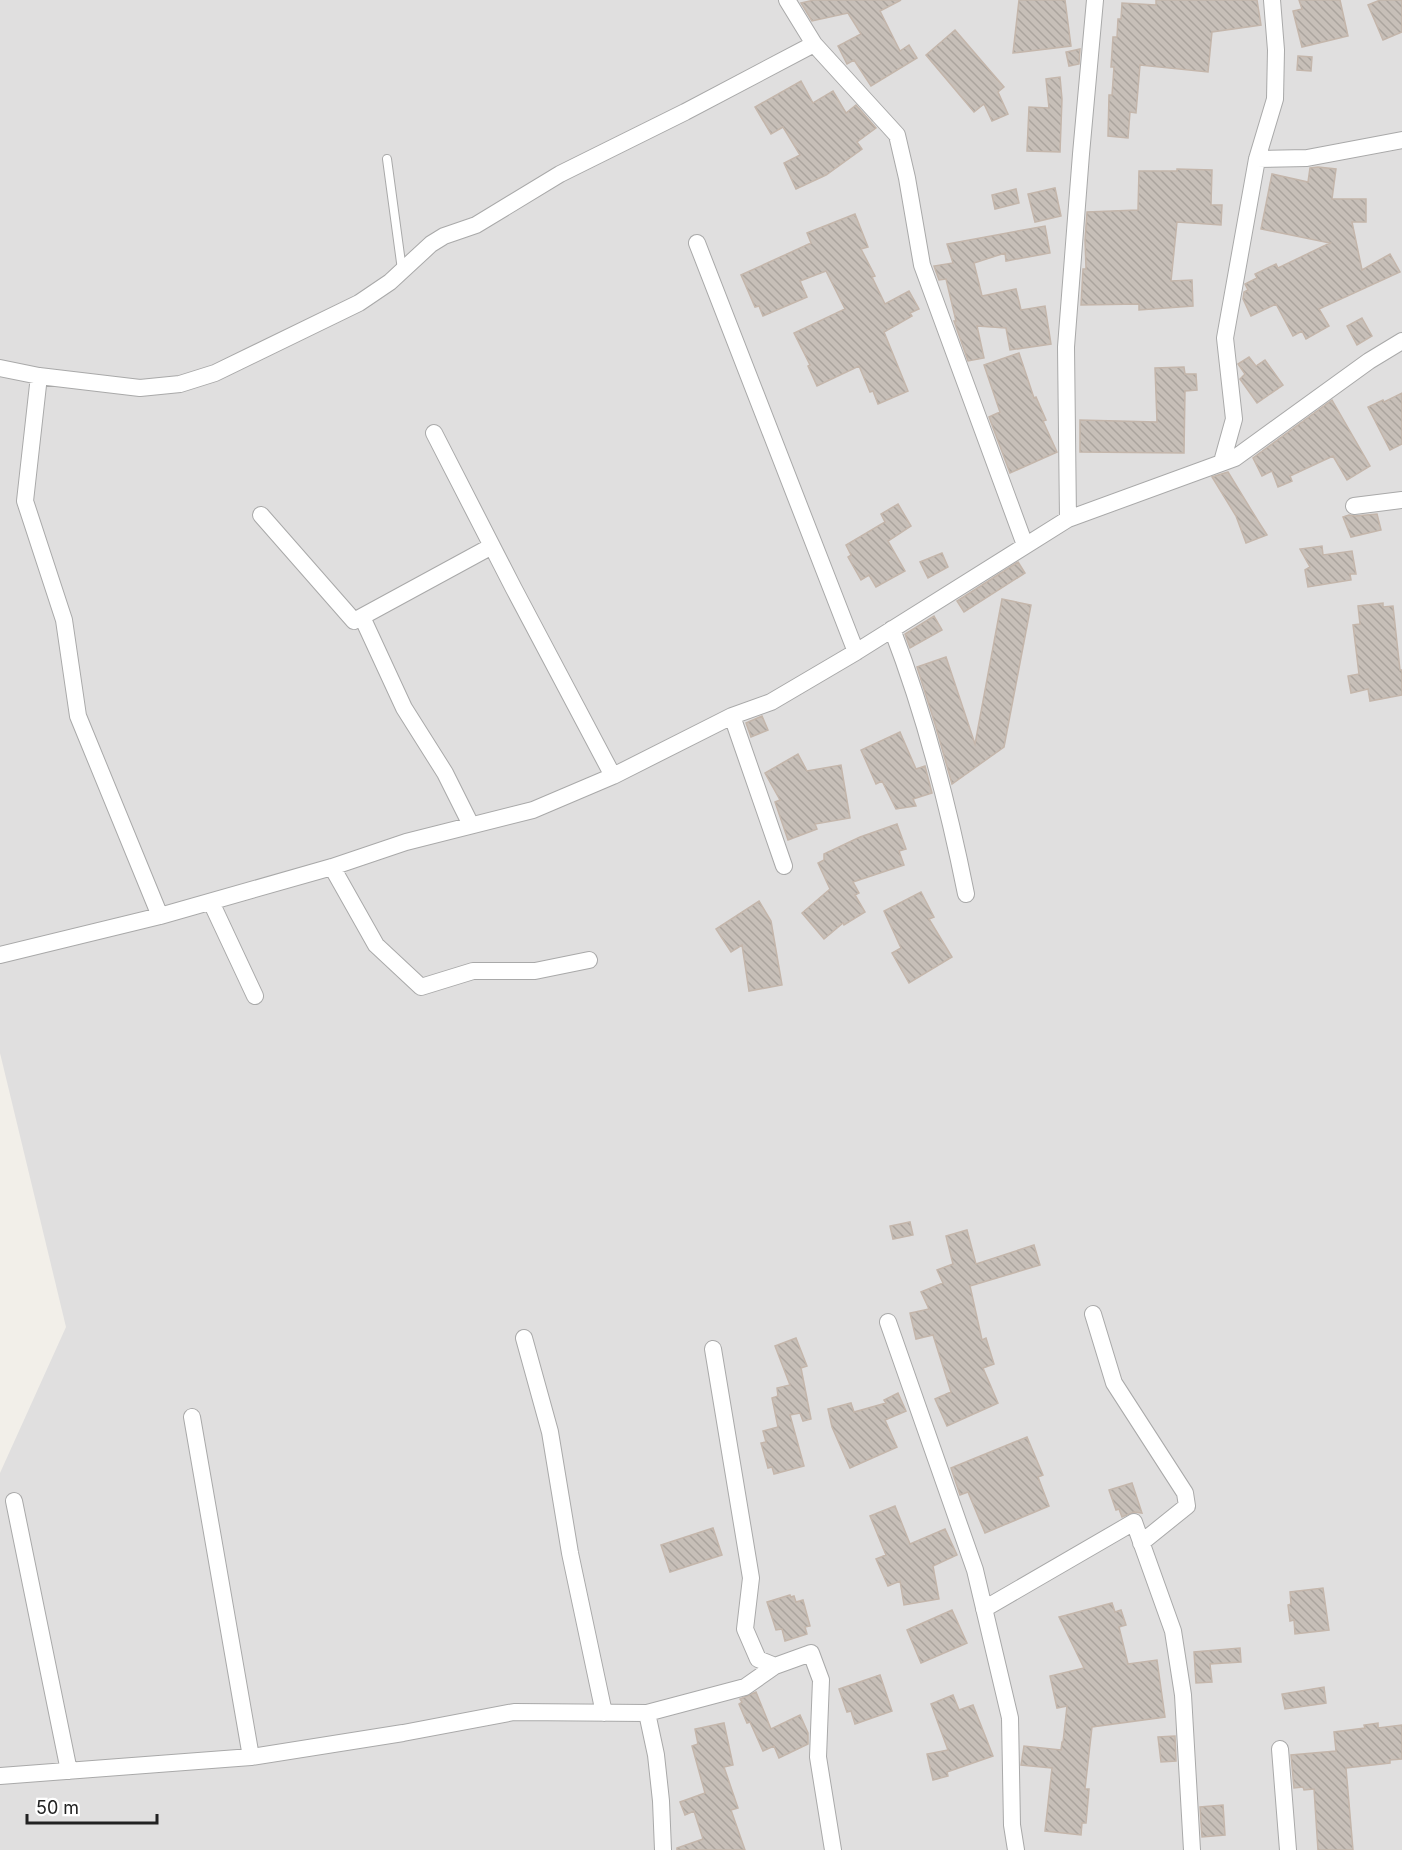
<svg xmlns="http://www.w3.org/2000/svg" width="1402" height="1850" viewBox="0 0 1402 1850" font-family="Inter,sans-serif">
	<defs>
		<pattern id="building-back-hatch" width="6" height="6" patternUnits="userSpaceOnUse" patternTransform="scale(1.5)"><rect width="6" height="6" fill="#c7bfb8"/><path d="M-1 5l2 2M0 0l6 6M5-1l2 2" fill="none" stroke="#aba49e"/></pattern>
	</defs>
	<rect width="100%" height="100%" fill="#f2efe9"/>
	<path fill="#e0dfdf" d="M 0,0 L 1402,0 L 1402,1850 L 0,1850 L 0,1473 L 66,1327 L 0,1053 Z"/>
	<path fill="url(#building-back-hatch)" stroke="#c4b6ab" stroke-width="1.5" d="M 814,0 L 901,0 L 880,11 L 900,51 L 909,45 L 917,58 L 871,86 L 854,60 L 847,64 L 838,46 L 861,34 L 848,13 L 812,21 L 801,3 Z
		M 1019,0 L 1065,0 L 1071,46 L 1013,53 Z
		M 1156,0 L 1257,0 L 1261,25 L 1212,32 L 1208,72 L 1140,65 L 1136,113 L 1130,112 L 1128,138 L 1108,136 L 1109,95 L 1112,95 L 1114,67 L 1111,67 L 1113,37 L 1117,37 L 1118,19 L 1121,19 L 1122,3 L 1156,5 Z
		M 1299,0 L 1340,0 L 1348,36 L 1302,47 L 1293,11 L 1302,9 Z
		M 1380,0 L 1402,0 L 1402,32 L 1383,40 L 1368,5 Z
		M 955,30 L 1004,87 L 998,92 L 1008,114 L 992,121 L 984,104 L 974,112 L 926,55 Z
		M 1080,49 L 1079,64 L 1069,66 L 1066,52 Z
		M 1298,56 L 1312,57 L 1311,71 L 1297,70 Z
		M 1060,77 L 1062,99 L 1060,152 L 1027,151 L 1029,107 L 1049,108 L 1046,79 Z
		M 801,81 L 813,103 L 833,91 L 846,113 L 856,105 L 876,128 L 857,142 L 862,149 L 826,175 L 796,189 L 784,163 L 800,155 L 783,127 L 771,134 L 755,107 Z
		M 1318,167 L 1336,169 L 1332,199 L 1366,199 L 1366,222 L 1352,222 L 1362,270 L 1390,254 L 1400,272 L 1319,309 L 1329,326 L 1306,339 L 1302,331 L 1293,336 L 1276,304 L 1251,316 L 1243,299 L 1244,292 L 1248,290 L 1245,284 L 1257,278 L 1255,274 L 1276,264 L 1278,268 L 1330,243 L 1261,229 L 1272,174 L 1308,182 L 1310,168 Z
		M 1177,169 L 1212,170 L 1211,205 L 1222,205 L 1221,225 L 1177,222 L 1171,281 L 1192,280 L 1193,306 L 1139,310 L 1139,304 L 1081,305 L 1083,269 L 1086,269 L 1085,240 L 1087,212 L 1138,210 L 1139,171 L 1177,171 Z
		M 1055,188 L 1061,216 L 1035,222 L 1028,194 Z
		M 1016,189 L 1019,203 L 995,209 L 992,195 Z
		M 855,214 L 868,247 L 861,249 L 875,276 L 872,277 L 885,304 L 909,291 L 919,309 L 910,313 L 912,316 L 884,332 L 908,391 L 878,404 L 873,391 L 870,392 L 859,366 L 817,386 L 808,366 L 810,365 L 794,333 L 845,309 L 826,271 L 800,281 L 807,297 L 763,316 L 759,306 L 755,307 L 741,275 L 811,243 L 807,233 Z
		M 1045,226 L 1050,253 L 1006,261 L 1005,253 L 974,263 L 982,296 L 1016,289 L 1021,310 L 1045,306 L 1051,344 L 1010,350 L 1006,328 L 977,326 L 984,358 L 968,361 L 954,321 L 956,321 L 946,279 L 939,280 L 934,266 L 953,263 L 947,244 Z
		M 1362,318 L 1372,336 L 1357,345 L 1347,326 Z
		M 1019,353 L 1034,398 L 1036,397 L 1046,420 L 1043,421 L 1057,452 L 1010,473 L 989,417 L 1000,412 L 984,365 Z
		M 1249,357 L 1256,366 L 1265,360 L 1283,385 L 1257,403 L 1240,379 L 1245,374 L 1238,364 Z
		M 1184,367 L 1185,374 L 1196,374 L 1197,390 L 1185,391 L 1184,453 L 1080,452 L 1080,420 L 1157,422 L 1155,368 Z
		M 1402,393 L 1402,444 L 1390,450 L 1368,407 L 1383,400 L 1384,402 Z
		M 1332,400 L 1370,466 L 1347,480 L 1333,456 L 1290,476 L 1292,481 L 1278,487 L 1272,471 L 1262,476 L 1253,458 Z
		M 1228,472 L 1258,521 L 1267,535 L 1246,543 L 1236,516 L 1212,477 Z
		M 898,504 L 911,526 L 888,541 L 905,571 L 876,587 L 869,575 L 861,580 L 848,557 L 851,555 L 846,545 L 885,522 L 881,514 Z
		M 1377,514 L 1381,530 L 1351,537 L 1343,517 L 1349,515 L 1355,516 Z
		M 1322,546 L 1323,555 L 1352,551 L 1356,574 L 1350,574 L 1351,580 L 1308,587 L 1305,570 L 1310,567 L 1300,549 Z
		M 942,553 L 948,567 L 928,578 L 920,562 Z
		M 1018,562 L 1025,573 L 964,612 L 957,601 Z
		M 1002,599 L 1031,605 L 1004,747 L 952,784 L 935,724 L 917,667 L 946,657 L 975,744 Z
		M 1383,603 L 1383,607 L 1393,606 L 1400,670 L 1402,670 L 1402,695 L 1370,701 L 1368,689 L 1351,693 L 1348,676 L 1359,674 L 1353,625 L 1360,624 L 1358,606 Z
		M 934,616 L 942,630 L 910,648 L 905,634 Z
		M 762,716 L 768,730 L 751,737 L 746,723 Z
		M 900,732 L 916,769 L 925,766 L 932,793 L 913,799 L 916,806 L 896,809 L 882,781 L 876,784 L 861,750 Z
		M 798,754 L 807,771 L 841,765 L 850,818 L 815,824 L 817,829 L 788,840 L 775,802 L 780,800 L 765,773 Z
		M 897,824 L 906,849 L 899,851 L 904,865 L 853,882 L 859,893 L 855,895 L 865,912 L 844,925 L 843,923 L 824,939 L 802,913 L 830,889 L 818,863 L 824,860 L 824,854 L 860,837 Z
		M 921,892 L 934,917 L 929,919 L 952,957 L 909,983 L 892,953 L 901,948 L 884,911 Z
		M 759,901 L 771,921 L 782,985 L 749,991 L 742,945 L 731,952 L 716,929 Z
		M 910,1222 L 913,1235 L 893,1239 L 890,1226 Z
		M 967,1230 L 976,1264 L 1034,1245 L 1040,1265 L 970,1286 L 982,1340 L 986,1338 L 994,1364 L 983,1368 L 998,1403 L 947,1426 L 935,1399 L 951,1392 L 933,1335 L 916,1339 L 910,1313 L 929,1309 L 921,1292 L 943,1283 L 937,1270 L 953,1264 L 946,1236 Z
		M 796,1338 L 807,1366 L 801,1368 L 811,1419 L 803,1421 L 800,1413 L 790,1415 L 804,1466 L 774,1474 L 772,1467 L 768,1468 L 761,1443 L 766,1442 L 763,1431 L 778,1427 L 772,1398 L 778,1396 L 777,1388 L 790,1385 L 775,1346 Z
		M 898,1393 L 906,1411 L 885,1420 L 897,1447 L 850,1468 L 832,1427 L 828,1409 L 851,1403 L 854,1412 L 886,1403 L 884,1400 Z
		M 1027,1437 L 1043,1475 L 1038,1477 L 1049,1506 L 985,1533 L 968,1492 L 960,1495 L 951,1468 Z
		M 1132,1483 L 1142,1513 L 1134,1512 L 1122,1517 L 1119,1509 L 1116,1510 L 1109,1490 Z
		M 895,1506 L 910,1544 L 945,1529 L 957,1555 L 933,1566 L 939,1599 L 904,1605 L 900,1581 L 888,1586 L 876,1559 L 886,1555 L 870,1516 Z
		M 713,1528 L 722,1555 L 670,1572 L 661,1545 Z
		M 1323,1588 L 1329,1630 L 1295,1634 L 1294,1620 L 1290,1621 L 1288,1605 L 1291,1604 L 1290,1592 Z
		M 790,1595 L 791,1597 L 794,1596 L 796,1602 L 803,1600 L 810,1626 L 805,1627 L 807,1634 L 785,1641 L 782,1629 L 776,1630 L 767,1602 Z
		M 1112,1603 L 1115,1612 L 1121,1610 L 1126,1625 L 1119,1627 L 1128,1664 L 1157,1660 L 1165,1717 L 1092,1727 L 1085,1789 L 1089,1789 L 1086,1823 L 1082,1823 L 1081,1835 L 1045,1831 L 1052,1768 L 1021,1765 L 1024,1746 L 1061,1750 L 1062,1742 L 1063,1742 L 1067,1706 L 1057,1708 L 1050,1676 L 1084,1668 L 1059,1617 Z
		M 952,1610 L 967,1643 L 921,1663 L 907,1630 Z
		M 1240,1648 L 1241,1662 L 1210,1664 L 1212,1682 L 1196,1683 L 1194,1652 Z
		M 880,1675 L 892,1711 L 855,1724 L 851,1711 L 847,1712 L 839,1689 Z
		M 1324,1687 L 1326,1703 L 1285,1709 L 1282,1694 Z
		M 756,1692 L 771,1729 L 800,1715 L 808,1733 L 808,1744 L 779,1758 L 774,1746 L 763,1751 L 750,1722 L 747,1723 L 739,1704 L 742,1702 L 740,1699 Z
		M 953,1695 L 959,1710 L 973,1705 L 993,1756 L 947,1772 L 948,1776 L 933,1780 L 927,1754 L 948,1750 L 931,1704 Z
		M 724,1723 L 733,1765 L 724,1767 L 738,1808 L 731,1810 L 745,1850 L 677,1850 L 677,1848 L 703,1839 L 694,1811 L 685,1815 L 680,1802 L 705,1793 L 692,1746 L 698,1744 L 695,1729 Z
		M 1378,1723 L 1378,1728 L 1402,1725 L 1402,1759 L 1390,1760 L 1390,1763 L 1346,1768 L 1353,1850 L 1318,1850 L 1314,1789 L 1304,1790 L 1303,1787 L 1294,1788 L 1291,1755 L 1336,1751 L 1334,1732 L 1365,1728 L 1364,1725 Z
		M 1175,1736 L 1176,1761 L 1161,1762 L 1158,1737 Z
		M 1223,1805 L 1225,1835 L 1202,1837 L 1200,1807 Z"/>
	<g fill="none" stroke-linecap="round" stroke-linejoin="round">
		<defs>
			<path id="lane" d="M 387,159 L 402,270"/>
			<path id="street" d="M 787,0 L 814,44 L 897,135 L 907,178 L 922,265 L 1025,545
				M 1257,159 L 1307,158 L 1402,140
				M 697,243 L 856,652
				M 0,368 L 39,376 L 140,388 L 180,384 L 215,373 L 359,303 L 390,282 L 431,244 L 444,236 L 476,225 L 560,174 L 685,112 L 814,44
				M 39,376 L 25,501 L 64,620 L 78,716 L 160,916
				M 434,433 L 514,589 L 613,776
				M 1222,462 L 1234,419 L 1225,338 L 1257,159 L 1275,99 L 1276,50 L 1272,0
				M 1354,506 L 1402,500
				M 261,515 L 354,621 L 492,546
				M 1068,519 L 1066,347 L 1081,154 L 1095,0
				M 362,617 L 404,708 L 445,773 L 471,825
				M 892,629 C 925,715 948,804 966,894
				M 732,716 L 784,866
				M 332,867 L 376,945 L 421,987 L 473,971 L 535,971 L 589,960
				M 211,902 L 255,996
				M 0,955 L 160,916 L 332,867 L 406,842 L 533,810 L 613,776 L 732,716 L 771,702 L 856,652 L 1068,519 L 1235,458 L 1369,361 L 1402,341
				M 1093,1314 L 1114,1383 L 1185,1493 L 1187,1506 L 1141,1543
				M 888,1322 L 975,1570 L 1010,1718 L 1012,1825 L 1016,1850
				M 524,1338 L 550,1432 L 570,1553 L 604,1713
				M 713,1349 L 751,1578 L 745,1629 L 758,1659 L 775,1666 L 811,1653 L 821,1680 L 818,1757 L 833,1850
				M 192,1417 L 251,1757
				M 14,1501 L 69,1771
				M 984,1609 L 1134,1522 L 1173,1631 L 1183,1695 L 1192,1850
				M 647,1713 L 656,1755 L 661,1801 L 663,1850
				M 1280,1749 L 1288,1850
				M 0,1776 L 251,1757 L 403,1733 L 514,1712 L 647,1713 L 745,1687 L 775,1666"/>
		</defs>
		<use href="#lane" stroke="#a9a9a9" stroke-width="10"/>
		<use href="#street" stroke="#a9a9a9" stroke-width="18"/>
		<use href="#lane" stroke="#fff" stroke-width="8"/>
		<use href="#street" stroke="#fff" stroke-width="16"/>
	</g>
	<path d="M27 1814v9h130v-9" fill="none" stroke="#222222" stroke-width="3"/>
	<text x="36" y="1814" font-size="18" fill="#222222" stroke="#ffffff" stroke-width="4.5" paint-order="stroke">50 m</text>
</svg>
